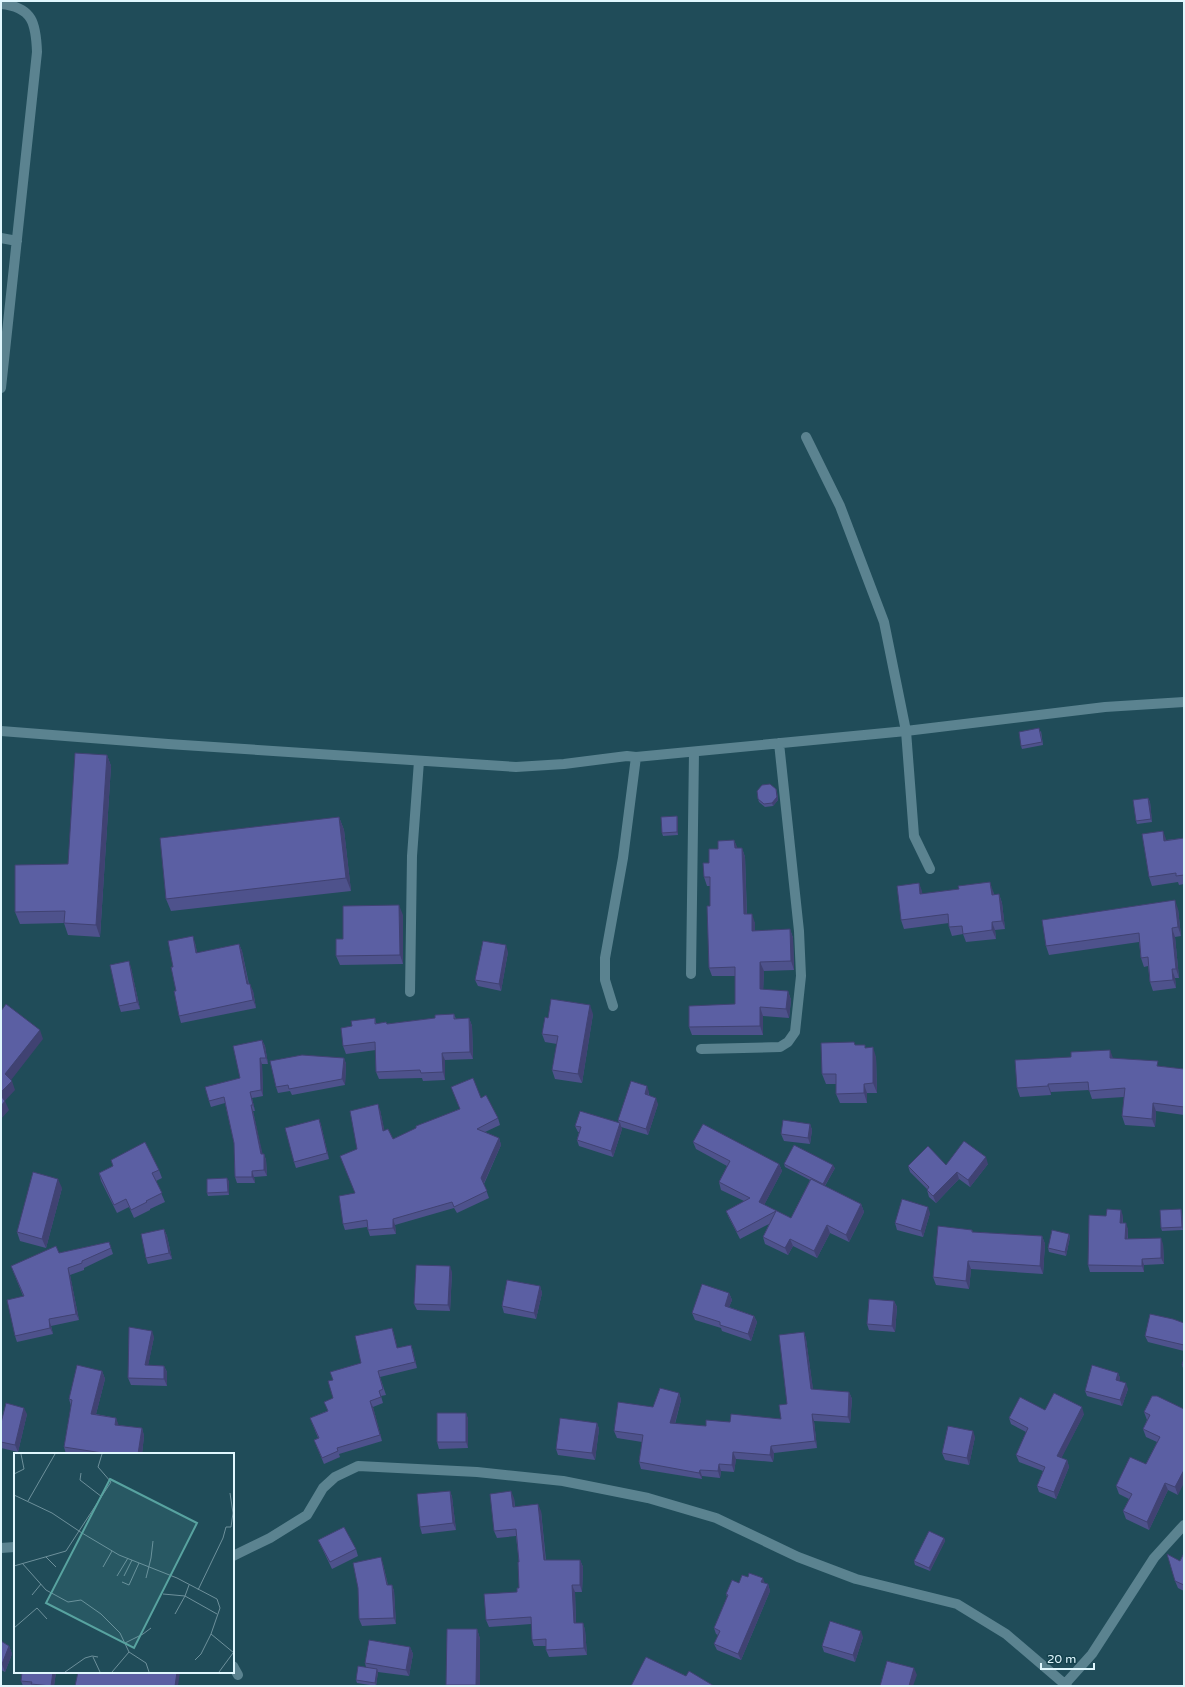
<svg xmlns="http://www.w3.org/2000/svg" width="1185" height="1687" viewBox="0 0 1185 1687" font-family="'Varela Round',sans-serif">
	<rect width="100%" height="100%" fill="#204c59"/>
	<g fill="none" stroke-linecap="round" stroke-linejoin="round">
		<path stroke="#5b8390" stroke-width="10" d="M 1,4 C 33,7 36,24 37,52 L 1,388
			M 1,238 L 17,241
			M 806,437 L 840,506 L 884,622 L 906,731 L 914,836 L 930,869
			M 1,731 L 168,744 L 516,767 L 564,764 L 627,756 L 636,757 L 906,731 L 1105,707 L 1184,702
			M 691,974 L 694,752
			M 410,992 L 412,856 L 419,761
			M 613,1006 L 605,980 L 605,958 L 623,858 L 636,757
			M 701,1049 L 780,1047 L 788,1042 L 795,1032 L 801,976 L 799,931 L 779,743
			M 1,1548 L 15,1547
			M 233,1556 L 270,1538 L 307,1515 L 323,1488 L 335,1477 L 358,1466 L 477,1472 L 563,1481 L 648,1498 L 716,1518 L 798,1557 L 856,1579 L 957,1604 L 1006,1634 L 1067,1686
			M 233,1666 L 238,1675
			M 1065,1684 L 1092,1654 L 1154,1558 L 1184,1525"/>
	</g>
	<path fill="#4e528c" d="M 1041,731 L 1043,745 L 1022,749 L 1021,746 Z
		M 107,755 L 111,766 L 100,937 L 68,935 L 64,923 L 20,924 L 15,912 L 68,864 Z
		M 776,789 L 777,792 L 778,800 L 773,806 L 765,807 L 759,802 L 758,799 Z
		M 1148,798 L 1150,802 L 1152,822 L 1137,824 L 1136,821 Z
		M 677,816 L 678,819 L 678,835 L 663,836 L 662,833 Z
		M 339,817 L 344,830 L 351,891 L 171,911 L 166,899 Z
		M 1184,838 L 1184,884 L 1179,885 L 1178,882 L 1152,886 L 1149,877 L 1166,840 Z
		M 734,840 L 737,848 L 742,848 L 745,857 L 747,914 L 755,923 L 755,931 L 790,929 L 793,938 L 794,970 L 764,971 L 763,990 L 788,991 L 791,1000 L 789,1018 L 763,1016 L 763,1035 L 692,1035 L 689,1027 L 735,1004 L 735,976 L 712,976 L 709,968 L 710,906 L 710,886 L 707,886 L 704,877 L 709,863 L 718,849 Z
		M 919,883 L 922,894 L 993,891 L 994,895 L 999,894 L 1002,903 L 1005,929 L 995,930 L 996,939 L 966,942 L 963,934 L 952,936 L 949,927 L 949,923 L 904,929 L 901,920 Z
		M 1178,909 L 1181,936 L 1175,937 L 1179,978 L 1175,978 L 1176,988 L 1153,991 L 1150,982 L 1148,966 L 1144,967 L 1141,958 L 1139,942 L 1049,955 L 1046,946 Z
		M 403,915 L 403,964 L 340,965 L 336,956 L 343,939 Z
		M 195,943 L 197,953 L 239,944 L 242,951 L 249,984 L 253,991 L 256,1008 L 181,1023 L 179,1016 L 173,967 Z
		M 508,952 L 501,991 L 478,986 L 475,980 Z
		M 131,968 L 140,1009 L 121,1012 L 119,1006 Z
		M 454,1014 L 456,1019 L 469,1018 L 472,1026 L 473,1059 L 445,1060 L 445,1080 L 423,1081 L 422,1078 L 379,1079 L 376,1072 L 376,1050 L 346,1054 L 343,1046 L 352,1026 L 375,1018 L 376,1023 L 387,1024 L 435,1018 Z
		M 593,1014 L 582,1083 L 555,1079 L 552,1070 L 557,1044 L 545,1042 L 542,1034 L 548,1018 Z
		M 262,1040 L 265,1046 L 268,1064 L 262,1064 L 263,1096 L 252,1098 L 255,1111 L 253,1111 L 262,1154 L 264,1154 L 266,1160 L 267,1176 L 254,1177 L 255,1183 L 237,1183 L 235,1177 L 234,1143 L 225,1103 L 211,1107 L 209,1101 L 240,1078 Z
		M 855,1045 L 866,1048 L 876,1057 L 877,1093 L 867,1093 L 867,1103 L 840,1103 L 836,1094 L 836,1084 L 826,1084 L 822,1074 Z
		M 344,1058 L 346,1064 L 345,1085 L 292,1095 L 290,1091 L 278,1093 L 276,1087 Z
		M 1113,1058 L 1159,1066 L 1184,1069 L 1184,1115 L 1156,1111 L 1155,1127 L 1125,1125 L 1122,1116 L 1124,1097 L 1092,1099 L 1089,1090 L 1051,1092 L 1051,1095 L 1020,1097 L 1017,1088 Z
		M 649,1092 L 649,1095 L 658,1104 L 648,1135 L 621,1127 L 622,1129 L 613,1157 L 579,1146 L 577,1140 L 579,1132 L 578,1132 L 575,1126 L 619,1123 L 618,1120 Z
		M 481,1098 L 498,1118 L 500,1125 L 485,1132 L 499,1138 L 501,1145 L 484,1184 L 489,1198 L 457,1213 L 454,1208 L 395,1225 L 396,1234 L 370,1236 L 367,1227 L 345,1230 L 343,1224 L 355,1193 L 357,1149 L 380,1110 L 384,1130 L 393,1139 L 459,1109 Z
		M 319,1119 L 321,1125 L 329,1159 L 296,1168 L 294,1162 Z
		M 810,1124 L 812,1130 L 810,1144 L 784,1141 L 781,1134 Z
		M 693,1142 L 779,1164 L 782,1171 L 764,1205 L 791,1218 L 810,1180 L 785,1167 L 784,1164 L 835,1168 L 825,1186 L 861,1204 L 864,1212 L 849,1242 L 830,1233 L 817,1258 L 793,1246 L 788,1255 L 765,1244 L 763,1237 L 769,1224 L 740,1239 L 729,1218 L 726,1211 L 744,1201 L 721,1190 L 719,1182 L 727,1166 L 696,1149 Z
		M 111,1160 L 159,1170 L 162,1178 L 156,1181 L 165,1202 L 150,1209 L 150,1210 L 134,1218 L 129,1207 L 117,1213 L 101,1181 L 99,1173 L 113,1166 Z
		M 988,1164 L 970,1187 L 959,1179 L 936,1203 L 929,1197 L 927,1190 L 927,1189 L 910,1172 L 908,1166 Z
		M 229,1181 L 229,1195 L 208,1196 L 207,1193 Z
		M 62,1188 L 46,1248 L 20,1241 L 17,1232 Z
		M 1181,1209 L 1182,1212 L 1183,1230 L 1162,1231 L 1161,1228 Z
		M 930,1213 L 923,1237 L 897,1230 L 895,1223 Z
		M 1106,1216 L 1123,1216 L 1123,1223 L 1128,1229 L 1128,1239 L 1163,1244 L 1164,1264 L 1144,1265 L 1144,1272 L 1090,1272 L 1088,1265 Z
		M 164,1229 L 167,1236 L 172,1259 L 148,1264 L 146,1258 Z
		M 972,1230 L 973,1232 L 1042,1236 L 1045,1244 L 1043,1274 L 971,1269 L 969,1289 L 936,1285 L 933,1277 Z
		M 1069,1234 L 1070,1237 L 1066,1256 L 1049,1252 L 1048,1248 Z
		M 109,1242 L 113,1254 L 84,1268 L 84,1270 L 70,1275 L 79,1320 L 51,1326 L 53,1334 L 17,1342 L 15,1336 L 23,1296 L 11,1266 L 59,1253 Z
		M 452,1272 L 450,1311 L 417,1310 L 414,1304 Z
		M 540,1286 L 542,1293 L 536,1319 L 504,1313 L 502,1306 Z
		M 729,1293 L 732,1300 L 729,1307 L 754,1316 L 757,1322 L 751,1341 L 722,1331 L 721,1328 L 695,1320 L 692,1313 Z
		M 894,1301 L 897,1307 L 895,1332 L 869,1330 L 867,1324 Z
		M 1184,1323 L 1184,1351 L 1148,1342 L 1145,1336 Z
		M 392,1328 L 394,1334 L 397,1348 L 411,1345 L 413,1351 L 417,1368 L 380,1377 L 386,1395 L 381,1396 L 383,1403 L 373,1407 L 382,1441 L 339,1454 L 340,1457 L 324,1464 L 314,1440 L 318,1438 L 310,1418 L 327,1411 L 333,1398 L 333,1380 L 361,1363 Z
		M 804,1332 L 806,1339 L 813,1390 L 849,1392 L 852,1399 L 850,1423 L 814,1421 L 817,1448 L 774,1453 L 773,1462 L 736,1459 L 734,1472 L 721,1471 L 720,1478 L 702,1476 L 702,1479 L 641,1469 L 639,1462 L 642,1442 L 617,1438 L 614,1431 L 653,1407 L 679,1393 L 681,1400 L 675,1424 L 706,1426 L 730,1422 L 781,1419 L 787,1404 Z
		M 154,1337 L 148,1365 L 164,1366 L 167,1372 L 167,1386 L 131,1385 L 128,1378 Z
		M 1184,1358 L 1184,1371 L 1182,1365 Z
		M 102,1371 L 105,1379 L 96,1414 L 116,1418 L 118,1425 L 142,1428 L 144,1436 L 142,1454 L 66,1454 L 64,1447 L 71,1406 L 69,1399 Z
		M 1118,1373 L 1120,1378 L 1119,1381 L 1128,1389 L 1122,1406 L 1087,1396 L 1085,1391 Z
		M 1152,1396 L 1178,1495 L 1168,1490 L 1149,1530 L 1126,1519 L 1123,1511 L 1129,1499 L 1119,1494 L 1116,1486 L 1146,1464 L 1157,1442 L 1146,1437 L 1143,1429 L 1147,1420 L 1144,1412 Z
		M 1045,1410 L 1084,1414 L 1061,1458 L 1067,1460 L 1069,1467 L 1056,1499 L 1039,1492 L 1037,1486 L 1043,1471 L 1019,1462 L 1016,1455 L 1026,1432 L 1011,1424 L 1009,1418 Z
		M 466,1413 L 468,1419 L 468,1448 L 439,1449 L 437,1442 Z
		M 27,1414 L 18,1452 L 1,1448 L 1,1423 Z
		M 597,1423 L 599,1429 L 595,1460 L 558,1455 L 556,1449 Z
		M 975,1437 L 969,1465 L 945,1460 L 942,1453 Z
		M 450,1491 L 452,1497 L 456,1530 L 422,1534 L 420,1527 Z
		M 514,1498 L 515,1507 L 541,1511 L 546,1560 L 580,1560 L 583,1567 L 582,1592 L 575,1592 L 576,1623 L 583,1623 L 585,1630 L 587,1655 L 549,1657 L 546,1650 L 546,1646 L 534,1646 L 532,1640 L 531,1624 L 489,1627 L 486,1620 L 517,1592 L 519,1588 L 519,1562 L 516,1536 L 497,1538 L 494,1531 Z
		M 944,1538 L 945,1541 L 930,1571 L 915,1565 L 914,1561 Z
		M 318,1540 L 356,1549 L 358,1556 L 332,1569 L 321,1546 Z
		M 1184,1553 L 1184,1591 L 1178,1588 L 1175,1581 L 1180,1561 Z
		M 383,1564 L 388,1585 L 392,1585 L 394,1591 L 396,1624 L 362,1626 L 359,1619 Z
		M 739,1583 L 765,1583 L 768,1584 L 770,1591 L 741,1660 L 717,1650 L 714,1644 L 718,1635 L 716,1634 L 714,1628 L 727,1597 L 726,1594 Z
		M 477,1629 L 480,1639 L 480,1686 L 446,1686 L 446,1685 Z
		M 863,1637 L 855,1662 L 824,1652 L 822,1646 Z
		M 1,1641 L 9,1646 L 12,1654 L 5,1672 L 1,1670 Z
		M 410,1647 L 413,1654 L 409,1676 L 378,1672 L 376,1686 L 357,1683 L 356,1680 L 366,1667 L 365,1663 Z
		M 56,1672 L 54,1686 L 23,1686 L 21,1681 Z"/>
	<path fill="#404272" d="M 107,755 L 111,766 L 100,937 L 96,925 Z
		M 776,789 L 777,792 L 778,800 L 773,806 L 772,803 Z
		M 1148,798 L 1150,802 L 1152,822 L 1151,819 Z
		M 677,816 L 678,819 L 678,835 L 677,832 Z
		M 339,817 L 344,830 L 351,891 L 346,878 Z
		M 1163,831 L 1166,839 L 1167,849 L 1164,841 Z
		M 734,840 L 738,849 L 735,848 Z
		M 742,848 L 745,857 L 747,923 L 744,914 Z
		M 990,882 L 993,891 L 995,904 L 992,895 Z
		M 919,883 L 922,891 L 923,903 L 920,894 Z
		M 999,894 L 1002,903 L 1005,929 L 1002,921 Z
		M 1175,900 L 1178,909 L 1181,936 L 1178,927 Z
		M 399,905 L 403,915 L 403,964 L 400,955 Z
		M 752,914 L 755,923 L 755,940 L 752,931 Z
		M 992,922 L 995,930 L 996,939 L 992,930 Z
		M 1172,928 L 1175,937 L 1179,978 L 1176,969 Z
		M 790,929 L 793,938 L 794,970 L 791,961 Z
		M 193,936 L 195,943 L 199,961 L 196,953 Z
		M 239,944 L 242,951 L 250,992 L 247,984 Z
		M 506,945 L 508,952 L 501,991 L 499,984 Z
		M 129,961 L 131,968 L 140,1009 L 137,1002 Z
		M 760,962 L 764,971 L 763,998 L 760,989 Z
		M 1172,969 L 1175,978 L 1176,988 L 1173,980 Z
		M 250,984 L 253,991 L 256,1008 L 253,1000 Z
		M 788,991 L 791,1000 L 789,1018 L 786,1009 Z
		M 590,1005 L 593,1014 L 582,1083 L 578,1074 Z
		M 760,1007 L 763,1016 L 763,1035 L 760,1026 Z
		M 469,1018 L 472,1026 L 473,1059 L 470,1052 Z
		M 40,1030 L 43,1039 L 8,1084 L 5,1074 Z
		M 262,1040 L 265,1046 L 268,1064 L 266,1058 Z
		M 873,1047 L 876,1057 L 877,1093 L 873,1083 Z
		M 1110,1050 L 1113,1058 L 1110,1058 Z
		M 442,1053 L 445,1060 L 445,1080 L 443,1072 Z
		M 260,1058 L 262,1064 L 263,1096 L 261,1090 Z
		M 344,1058 L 346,1064 L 345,1085 L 342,1079 Z
		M 12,1081 L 15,1090 L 2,1104 L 1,1100 L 1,1092 Z
		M 864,1084 L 867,1093 L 867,1103 L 864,1093 Z
		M 1048,1084 L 1051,1092 L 1051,1095 L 1048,1086 Z
		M 647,1086 L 649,1092 L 647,1101 L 645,1094 Z
		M 250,1092 L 252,1098 L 255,1111 L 253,1105 Z
		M 656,1098 L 658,1104 L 648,1135 L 646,1129 Z
		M 5,1101 L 9,1110 L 1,1119 L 1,1106 Z
		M 1153,1103 L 1156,1111 L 1155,1127 L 1152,1119 Z
		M 378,1104 L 380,1110 L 386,1137 L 383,1131 Z
		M 251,1105 L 253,1111 L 264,1160 L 261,1154 Z
		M 319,1119 L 321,1125 L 329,1159 L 327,1153 Z
		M 620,1123 L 622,1129 L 613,1157 L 611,1151 Z
		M 810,1124 L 812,1130 L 810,1144 L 808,1138 Z
		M 499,1138 L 501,1145 L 483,1185 L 481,1178 Z
		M 264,1154 L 266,1160 L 267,1176 L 264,1170 Z
		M 986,1157 L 988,1164 L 970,1187 L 968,1180 Z
		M 779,1164 L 782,1171 L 762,1209 L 759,1202 Z
		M 833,1165 L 835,1168 L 824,1187 L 823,1184 Z
		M 252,1171 L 254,1177 L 255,1183 L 252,1177 Z
		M 957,1172 L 959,1179 L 936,1203 L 933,1196 Z
		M 227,1178 L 229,1181 L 229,1195 L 228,1192 Z
		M 58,1179 L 62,1188 L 46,1248 L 42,1239 Z
		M 861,1204 L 864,1212 L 849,1242 L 846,1235 Z
		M 928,1207 L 930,1213 L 923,1237 L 921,1231 Z
		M 1181,1209 L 1182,1212 L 1183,1230 L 1182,1227 Z
		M 1121,1210 L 1123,1216 L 1122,1229 L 1120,1223 Z
		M 393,1219 L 395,1225 L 396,1234 L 393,1228 Z
		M 1126,1223 L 1128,1229 L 1127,1246 L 1125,1239 Z
		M 827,1225 L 830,1233 L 817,1258 L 814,1251 Z
		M 164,1229 L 167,1236 L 172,1259 L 169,1253 Z
		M 1069,1234 L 1070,1237 L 1066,1256 L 1065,1252 Z
		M 1042,1236 L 1045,1244 L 1043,1274 L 1040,1266 Z
		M 1161,1238 L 1163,1244 L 1164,1264 L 1161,1258 Z
		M 790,1239 L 793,1246 L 788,1255 L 785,1248 Z
		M 1142,1259 L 1144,1265 L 1144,1272 L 1142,1266 Z
		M 968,1261 L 971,1269 L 969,1289 L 966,1281 Z
		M 450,1266 L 452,1272 L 450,1311 L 448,1305 Z
		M 68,1268 L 70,1275 L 79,1320 L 76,1314 Z
		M 540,1286 L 542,1293 L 536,1319 L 534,1313 Z
		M 729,1293 L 732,1300 L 727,1312 L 725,1306 Z
		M 894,1301 L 897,1307 L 895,1332 L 892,1326 Z
		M 754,1316 L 757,1322 L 751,1341 L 748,1334 Z
		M 49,1319 L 51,1326 L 53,1334 L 50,1328 Z
		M 392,1328 L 394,1334 L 399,1354 L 397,1348 Z
		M 152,1331 L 154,1337 L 147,1371 L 145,1365 Z
		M 804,1332 L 806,1339 L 814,1396 L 811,1389 Z
		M 411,1345 L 413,1351 L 417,1368 L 415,1362 Z
		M 164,1366 L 167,1372 L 167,1386 L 164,1379 Z
		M 102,1371 L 105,1379 L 94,1422 L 91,1414 Z
		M 1118,1373 L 1120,1378 L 1118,1386 L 1116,1380 Z
		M 1126,1383 L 1128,1389 L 1122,1406 L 1120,1400 Z
		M 849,1392 L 852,1399 L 850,1423 L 848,1417 Z
		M 679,1393 L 681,1400 L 673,1430 L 670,1423 Z
		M 370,1401 L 373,1407 L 382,1441 L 380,1435 Z
		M 1082,1407 L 1084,1414 L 1059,1463 L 1057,1456 Z
		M 24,1408 L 27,1414 L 18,1452 L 15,1445 Z
		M 466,1413 L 468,1419 L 468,1448 L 466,1442 Z
		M 812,1414 L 814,1421 L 817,1448 L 815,1441 Z
		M 116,1418 L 119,1426 L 115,1425 Z
		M 597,1423 L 599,1429 L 595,1460 L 592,1453 Z
		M 142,1428 L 144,1436 L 142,1454 L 138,1454 Z
		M 973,1431 L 975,1437 L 969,1465 L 967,1458 Z
		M 771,1446 L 774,1453 L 773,1462 L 770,1455 Z
		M 733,1452 L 736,1459 L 734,1472 L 732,1465 Z
		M 1067,1460 L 1069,1467 L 1056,1499 L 1054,1492 Z
		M 719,1464 L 721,1471 L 720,1478 L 718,1471 Z
		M 700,1470 L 702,1476 L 702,1479 L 699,1473 Z
		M 1184,1470 L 1184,1483 L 1178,1495 L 1175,1487 Z
		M 1165,1483 L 1168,1490 L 1149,1530 L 1147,1522 Z
		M 450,1491 L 452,1497 L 456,1530 L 453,1523 Z
		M 511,1491 L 514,1498 L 515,1514 L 513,1507 Z
		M 538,1504 L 541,1511 L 546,1566 L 544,1560 Z
		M 944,1538 L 945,1541 L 930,1571 L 929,1568 Z
		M 381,1557 L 383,1564 L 389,1591 L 387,1585 Z
		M 580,1560 L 583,1567 L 582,1592 L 580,1585 Z
		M 763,1578 L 765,1584 L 761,1582 Z
		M 768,1584 L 770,1591 L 741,1660 L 738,1654 Z
		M 392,1585 L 394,1591 L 396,1624 L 394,1618 Z
		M 572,1585 L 575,1592 L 576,1630 L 574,1623 Z
		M 583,1623 L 585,1630 L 587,1655 L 584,1648 Z
		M 477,1629 L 480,1639 L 480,1686 L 476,1686 L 476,1685 Z
		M 861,1631 L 863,1637 L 855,1662 L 853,1655 Z
		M 9,1646 L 12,1654 L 5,1672 L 2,1664 Z
		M 410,1647 L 413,1654 L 409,1676 L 406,1670 Z
		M 914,1668 L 917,1675 L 913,1686 L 909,1686 Z
		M 377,1669 L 378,1672 L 376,1686 L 375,1683 Z
		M 53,1672 L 56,1672 L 54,1686 L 51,1686 Z
		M 177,1672 L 180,1672 L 178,1686 L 175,1686 Z"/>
	<path fill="#5b5fa3" stroke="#404272" d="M 1039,728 L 1042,742 L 1021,746 L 1019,732 Z
		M 75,753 L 107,755 L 96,925 L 64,923 L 65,911 L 15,912 L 15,865 L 68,864 Z
		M 770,784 L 776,789 L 777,797 L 772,803 L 764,804 L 758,799 L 757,791 L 762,785 Z
		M 1148,798 L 1151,819 L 1136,821 L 1133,800 Z
		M 677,816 L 677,832 L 662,833 L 661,817 Z
		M 339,817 L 346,878 L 166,899 L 160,838 Z
		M 1163,831 L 1164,841 L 1184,838 L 1184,875 L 1176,876 L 1176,873 L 1149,877 L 1142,834 Z
		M 734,840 L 735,848 L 742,848 L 744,914 L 752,914 L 752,931 L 790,929 L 791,961 L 760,962 L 760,989 L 788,991 L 786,1009 L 760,1007 L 760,1026 L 689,1027 L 689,1006 L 735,1004 L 735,967 L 709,968 L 707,906 L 710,906 L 710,877 L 704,877 L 703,863 L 709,863 L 709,849 L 718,849 L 718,841 Z
		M 990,882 L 992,895 L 999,894 L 1002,921 L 992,922 L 992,930 L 963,934 L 962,926 L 949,927 L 948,914 L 901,920 L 897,886 L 919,883 L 920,894 L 959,889 L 958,886 Z
		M 1175,900 L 1178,927 L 1172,928 L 1176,969 L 1172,969 L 1173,980 L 1150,982 L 1148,957 L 1141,958 L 1139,933 L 1046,946 L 1042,920 Z
		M 399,905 L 400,955 L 336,956 L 336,939 L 343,939 L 343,906 Z
		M 193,936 L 196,953 L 239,944 L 247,984 L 250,984 L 253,1000 L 179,1016 L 174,991 L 176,991 L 171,967 L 173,967 L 168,941 Z
		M 483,941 L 506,945 L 499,984 L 475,980 Z
		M 129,961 L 137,1002 L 119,1006 L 110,965 Z
		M 551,999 L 590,1005 L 578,1074 L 552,1070 L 558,1036 L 542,1034 L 545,1017 L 548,1018 Z
		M 6,1004 L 40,1030 L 5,1074 L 12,1081 L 1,1092 L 1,1011 Z
		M 454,1014 L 454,1019 L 469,1018 L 470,1052 L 442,1053 L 443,1072 L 421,1073 L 420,1070 L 376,1072 L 375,1042 L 343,1046 L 341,1028 L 352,1026 L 351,1021 L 375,1018 L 375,1024 L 386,1022 L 387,1024 L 435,1018 L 435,1015 Z
		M 262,1040 L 266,1058 L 260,1058 L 261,1090 L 250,1092 L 253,1105 L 251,1105 L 261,1154 L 264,1154 L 264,1170 L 252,1171 L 252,1177 L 235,1177 L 234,1143 L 224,1097 L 209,1101 L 205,1087 L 240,1078 L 233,1046 Z
		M 854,1042 L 855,1045 L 865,1045 L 865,1048 L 873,1047 L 873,1083 L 864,1084 L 864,1093 L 836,1094 L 836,1074 L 822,1074 L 821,1043 Z
		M 1110,1050 L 1110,1058 L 1158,1061 L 1157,1066 L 1184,1069 L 1184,1107 L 1153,1103 L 1152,1119 L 1122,1116 L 1125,1088 L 1089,1091 L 1088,1082 L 1048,1084 L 1048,1086 L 1017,1088 L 1015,1060 L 1071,1057 L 1071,1052 Z
		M 302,1055 L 344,1058 L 342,1079 L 289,1089 L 288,1085 L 276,1087 L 270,1061 Z
		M 473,1078 L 481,1098 L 486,1095 L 498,1118 L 477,1129 L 499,1138 L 481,1178 L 487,1191 L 454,1207 L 452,1202 L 393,1219 L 393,1228 L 368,1230 L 367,1220 L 343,1224 L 339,1196 L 355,1193 L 340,1156 L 357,1149 L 350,1111 L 378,1104 L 383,1131 L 388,1129 L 393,1139 L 416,1128 L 416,1126 L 460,1109 L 451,1087 Z
		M 631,1081 L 647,1086 L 645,1094 L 656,1098 L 646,1129 L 618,1120 Z
		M 1,1096 L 5,1101 L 1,1106 Z
		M 580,1111 L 620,1123 L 611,1151 L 577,1140 L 581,1127 L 575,1126 Z
		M 319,1119 L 327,1153 L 294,1162 L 285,1128 Z
		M 783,1120 L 810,1124 L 808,1138 L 781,1134 Z
		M 703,1124 L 779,1164 L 759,1202 L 791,1218 L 811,1179 L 861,1204 L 846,1235 L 827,1225 L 814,1251 L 790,1239 L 785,1248 L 763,1237 L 776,1211 L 737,1232 L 726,1211 L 750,1198 L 719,1182 L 730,1161 L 693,1142 Z
		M 964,1141 L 986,1157 L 968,1180 L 957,1172 L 933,1196 L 927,1190 L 929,1187 L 908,1166 L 928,1146 L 946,1165 Z
		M 145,1142 L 159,1170 L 152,1173 L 162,1193 L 146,1201 L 147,1202 L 131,1210 L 126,1199 L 114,1205 L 99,1173 L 113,1166 L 111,1160 Z
		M 794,1145 L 833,1165 L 823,1184 L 784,1164 Z
		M 33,1172 L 58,1179 L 42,1239 L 17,1232 Z
		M 227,1178 L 228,1192 L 207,1193 L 207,1179 Z
		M 902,1199 L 928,1207 L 921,1231 L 895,1223 Z
		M 1107,1209 L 1121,1210 L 1120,1223 L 1126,1223 L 1125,1239 L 1161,1238 L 1161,1258 L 1142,1259 L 1142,1266 L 1088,1265 L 1089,1215 L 1106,1216 Z
		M 1181,1209 L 1182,1227 L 1161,1228 L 1160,1210 Z
		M 938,1226 L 972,1230 L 972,1232 L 1042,1236 L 1040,1266 L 968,1261 L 966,1281 L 933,1277 Z
		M 164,1229 L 169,1253 L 146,1258 L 141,1234 Z
		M 1052,1230 L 1069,1234 L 1065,1252 L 1048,1248 Z
		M 109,1242 L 111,1248 L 82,1261 L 82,1263 L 68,1268 L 76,1314 L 49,1319 L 50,1328 L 15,1336 L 7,1300 L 24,1296 L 11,1266 L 56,1246 L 59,1253 Z
		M 416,1265 L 450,1266 L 448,1305 L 414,1304 Z
		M 507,1280 L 540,1286 L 534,1313 L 502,1306 Z
		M 702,1284 L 729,1293 L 725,1306 L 754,1316 L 748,1334 L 720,1325 L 720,1322 L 692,1313 Z
		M 869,1299 L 894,1301 L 892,1326 L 867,1324 Z
		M 1150,1314 L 1173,1319 L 1184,1323 L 1184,1345 L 1145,1336 Z
		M 129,1327 L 152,1331 L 145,1365 L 164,1366 L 164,1379 L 128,1378 Z
		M 392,1328 L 397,1348 L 411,1345 L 415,1362 L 378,1371 L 383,1389 L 379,1391 L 381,1397 L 370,1401 L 380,1435 L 337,1448 L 338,1451 L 322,1458 L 314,1440 L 319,1438 L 310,1418 L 328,1411 L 324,1402 L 333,1398 L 328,1381 L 333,1380 L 330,1372 L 361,1363 L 355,1336 Z
		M 804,1332 L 811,1389 L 849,1392 L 848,1417 L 812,1414 L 815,1441 L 771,1446 L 770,1455 L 733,1452 L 732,1465 L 719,1464 L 718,1471 L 700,1470 L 699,1473 L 639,1462 L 643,1435 L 614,1431 L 618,1402 L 653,1407 L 660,1388 L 679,1393 L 670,1423 L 706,1426 L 706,1420 L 730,1422 L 731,1414 L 781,1419 L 779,1405 L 787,1404 L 779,1335 Z
		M 1184,1358 L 1184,1366 L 1182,1365 Z
		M 77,1365 L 102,1371 L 91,1414 L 116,1418 L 115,1425 L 142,1428 L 138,1454 L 109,1454 L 64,1447 L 72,1400 L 69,1399 Z
		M 1092,1365 L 1118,1373 L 1116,1380 L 1126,1383 L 1120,1400 L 1085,1391 Z
		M 1054,1393 L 1082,1407 L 1057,1456 L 1067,1460 L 1054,1492 L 1037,1486 L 1045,1467 L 1016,1455 L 1028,1428 L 1009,1418 L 1020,1397 L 1045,1410 Z
		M 1152,1396 L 1157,1396 L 1184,1409 L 1184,1470 L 1175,1487 L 1165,1483 L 1147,1522 L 1123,1511 L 1132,1494 L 1116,1486 L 1130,1457 L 1146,1464 L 1160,1437 L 1143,1429 L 1150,1415 L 1144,1412 Z
		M 6,1403 L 24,1408 L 15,1445 L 1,1442 L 1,1423 Z
		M 437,1413 L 466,1413 L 466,1442 L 437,1442 Z
		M 560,1418 L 597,1423 L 592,1453 L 556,1449 Z
		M 948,1426 L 973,1431 L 967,1458 L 942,1453 Z
		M 450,1491 L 453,1523 L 420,1527 L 417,1494 Z
		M 511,1491 L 513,1507 L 538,1504 L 544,1560 L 580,1560 L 580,1585 L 572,1585 L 574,1623 L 583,1623 L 584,1648 L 546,1650 L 546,1639 L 532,1640 L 531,1617 L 486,1620 L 484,1594 L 517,1592 L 517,1588 L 519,1588 L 518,1562 L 519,1562 L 516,1529 L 494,1531 L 490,1494 Z
		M 344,1527 L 356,1549 L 330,1562 L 318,1540 Z
		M 929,1531 L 944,1538 L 929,1568 L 914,1561 Z
		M 1184,1553 L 1184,1585 L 1175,1581 L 1167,1554 L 1180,1561 Z
		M 381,1557 L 387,1585 L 392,1585 L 394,1618 L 359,1619 L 358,1588 L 353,1563 Z
		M 749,1573 L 763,1578 L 761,1582 L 768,1584 L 738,1654 L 714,1644 L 720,1631 L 714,1628 L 728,1595 L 726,1594 L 732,1580 L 739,1583 L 742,1575 L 748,1577 Z
		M 830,1621 L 861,1631 L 853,1655 L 822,1646 Z
		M 447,1629 L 477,1629 L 476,1685 L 446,1685 Z
		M 369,1640 L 410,1647 L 406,1670 L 365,1663 Z
		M 1,1641 L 9,1646 L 2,1664 L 1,1663 Z
		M 646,1657 L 686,1676 L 689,1671 L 714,1686 L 631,1686 Z
		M 887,1661 L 914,1668 L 909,1686 L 880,1686 Z
		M 358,1666 L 377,1669 L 375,1683 L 356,1680 Z
		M 22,1672 L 53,1672 L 51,1686 L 31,1684 L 32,1682 L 21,1681 Z
		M 78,1672 L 177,1672 L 175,1686 L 75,1686 Z"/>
	<g transform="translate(14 1453)">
		<rect width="220" height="220" fill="#204c59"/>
		<path fill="none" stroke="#6d909b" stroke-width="1" d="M 67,20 L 66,27 L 88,44M 0,21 L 10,16 L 7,1M 0,42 L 38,60 L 65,78 L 97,29 L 84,14 L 88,1M 14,48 L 41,1M 32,104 L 42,114M 8,110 L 32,137 L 54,149 L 67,147 L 87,161 L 106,180 L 115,199 L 132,210 L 135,219M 0,113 L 52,98 L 65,78 L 68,80 L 105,102 L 163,125 L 203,146 L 206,155 L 197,181 L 220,200M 89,114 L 98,98M 103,123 L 114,105M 110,123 L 118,107M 132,125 L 137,105 L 139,88M 108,129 L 115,132 L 125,110M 175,132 L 171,143 L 203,161M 184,137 L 209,85 L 212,74 L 217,74 L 219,60 L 216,40M 149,141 L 171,143 L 161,161M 18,142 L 27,131M 0,175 L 23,155 L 33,166M 111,190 L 129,181 L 137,175M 79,204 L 86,219M 181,207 L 187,201 L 197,181M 51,219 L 71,205 L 78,203 L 84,204M 98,219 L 115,199M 205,219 L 219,200"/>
		<path fill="#58a3a0" fill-opacity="0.15" stroke="#58a3a0" stroke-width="2" d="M 96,26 L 183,70 L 120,195 L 32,150 Z"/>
		<rect width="220" height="220" fill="none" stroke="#e0f7fe" stroke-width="2"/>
	</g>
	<rect width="1185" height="1687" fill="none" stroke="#e0f7fe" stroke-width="4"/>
	<path d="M1041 1663v6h53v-6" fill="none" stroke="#e0f7fe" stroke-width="2"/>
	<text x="1047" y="1663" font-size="12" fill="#e0f7fe" stroke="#14414d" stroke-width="3" paint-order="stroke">20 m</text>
</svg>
